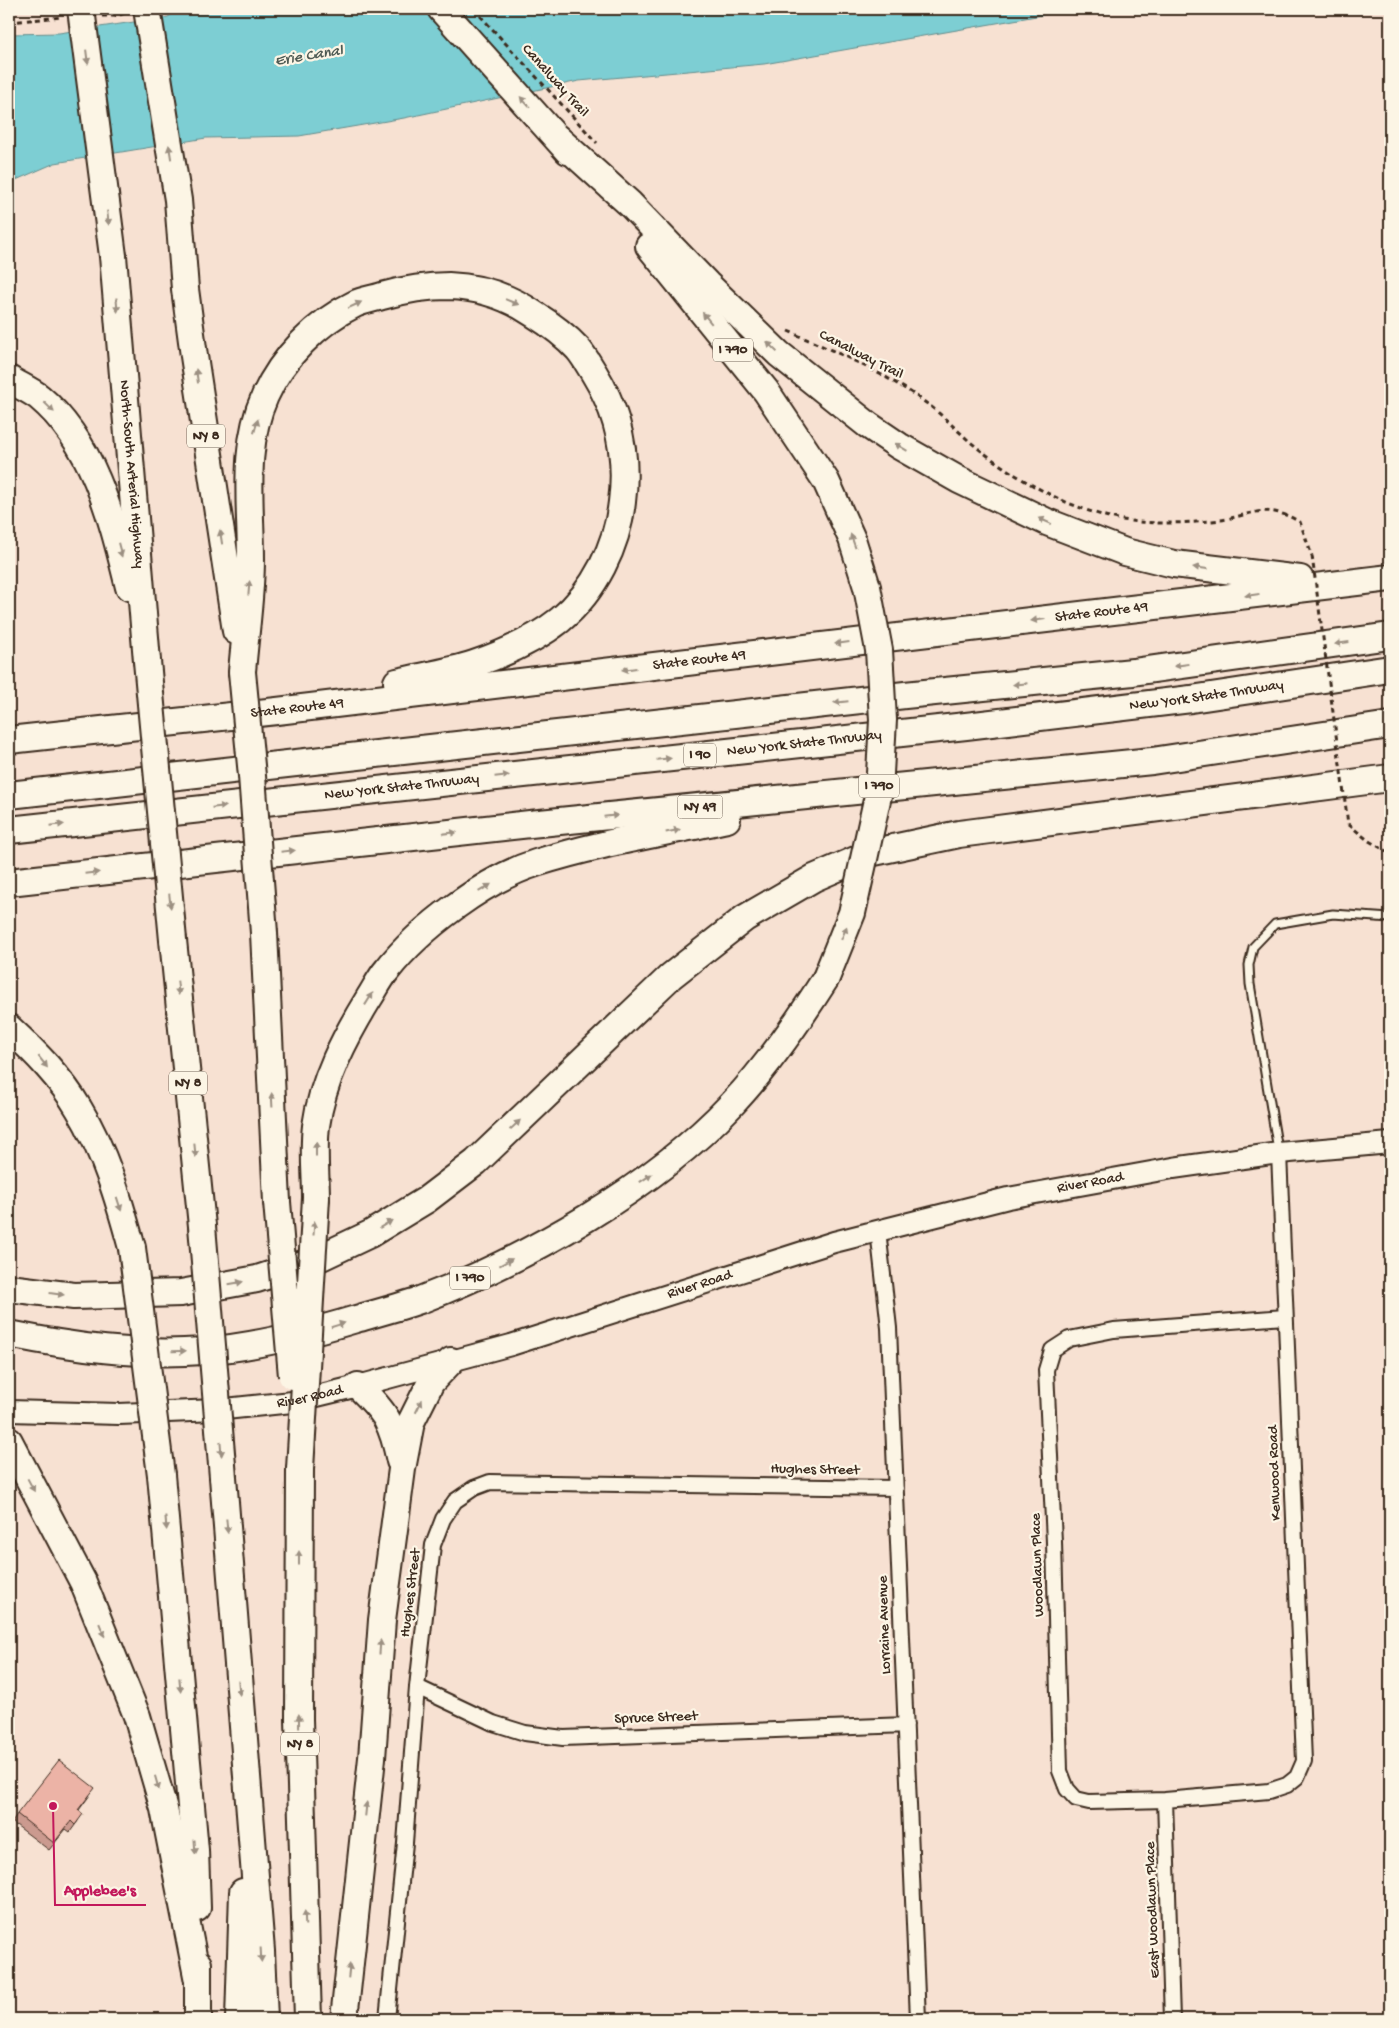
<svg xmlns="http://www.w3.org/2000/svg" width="1399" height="2028" viewBox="0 0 1399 2028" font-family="'Gochi Hand',sans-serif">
	<rect width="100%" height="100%" fill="#f7e1d2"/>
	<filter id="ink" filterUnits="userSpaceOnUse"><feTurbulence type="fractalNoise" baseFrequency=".02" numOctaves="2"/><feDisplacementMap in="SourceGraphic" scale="10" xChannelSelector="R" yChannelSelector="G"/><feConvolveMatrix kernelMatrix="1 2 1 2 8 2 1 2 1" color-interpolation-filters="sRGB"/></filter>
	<g filter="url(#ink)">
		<path fill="#7dced3" stroke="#638c8b" d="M 180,9 L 1076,9 L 764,64 L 579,81 L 404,118 L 299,136 L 206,138 L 55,163 L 9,183 L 9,34 L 59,33 L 168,17 Z"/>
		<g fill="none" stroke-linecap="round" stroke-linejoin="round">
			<defs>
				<path id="service" d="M 1278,1150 L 1250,984 L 1249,965 L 1253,947 L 1275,924 L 1333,914 L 1390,918"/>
				<path id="minor" d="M 1279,1153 L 1304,1761 L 1297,1777 L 1287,1785 L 1269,1791 L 1165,1800 L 1089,1802 L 1076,1799 L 1067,1789 L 1060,1771 L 1054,1542 L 1046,1370 L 1052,1350 L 1069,1339 L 1114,1330 L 1285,1317
					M 878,1230 L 889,1328 L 918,2019
					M 417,1687 L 493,1723 L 525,1733 L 563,1738 L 906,1725
					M 1165,1800 L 1172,2019
					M 387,2019 L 405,1843 L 417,1687 L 433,1545 L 443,1519 L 455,1501 L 474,1488 L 490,1482 L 896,1488"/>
				<g id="secondary">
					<path id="s1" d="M 9,1411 L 119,1414 L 216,1410 L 292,1402 L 358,1386 L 511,1345 L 834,1242 L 1008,1198 L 1173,1168 L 1279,1153 L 1390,1143"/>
				</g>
				<g id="motorway">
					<path d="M 147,9 L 178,200 L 185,289 L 194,356 L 236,631"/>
					<path d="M 441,9 L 568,151"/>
					<path d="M 557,138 L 630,204 L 707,284 L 779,354 L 868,425 L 899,446 L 959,480 L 1047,522 L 1125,552 L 1174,564 L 1300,579"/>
					<path d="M 649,246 L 766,391 L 826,481 L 852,539 L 867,587"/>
					<path id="s2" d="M 113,256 L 147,661"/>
					<path d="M 9,379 C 18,385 30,390 39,397 C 95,444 112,519 129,587"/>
					<path d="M 242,672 C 245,634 251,596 251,559 C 251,506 242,446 265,396 C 282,358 317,322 355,304 C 363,300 373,299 382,296 C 403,290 426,286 449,286 C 479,287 509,297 534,314 C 550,324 565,335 578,349 C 584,356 589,365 594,373 C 618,412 628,456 622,502 C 617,546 595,591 560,620 C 536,639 503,654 474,664 C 450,672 422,676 397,682"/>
					<path id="s3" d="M 9,740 L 277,711 L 1390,578"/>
					<path d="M 9,795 L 905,695 L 1133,672 L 1390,636"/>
					<path id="s4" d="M 9,830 L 966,726 L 1191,699 L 1390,669"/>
					<path d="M 9,882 L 530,824 L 1152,761 L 1390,725"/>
					<path d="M 264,933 L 277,1202"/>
					<path d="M 173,940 L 202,1226"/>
					<path d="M 9,1028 C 35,1052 61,1078 79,1109 C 105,1152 119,1200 132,1248"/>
					<path d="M 316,1198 C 316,1175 313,1150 316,1126 C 322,1081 345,1037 369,998 C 375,989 380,978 387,970 C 420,928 485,879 536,863 C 598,843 664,833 727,819"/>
					<path d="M 9,1288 L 74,1296 L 181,1293 L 257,1279 L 315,1260 L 370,1234 L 426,1200 L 476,1162 L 671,976 L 745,918 L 814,878 L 874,852 L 959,834 L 1390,778"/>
					<path d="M 9,1334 C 73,1347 137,1356 203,1351 C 255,1347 306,1334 356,1319 C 377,1313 399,1307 420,1300 C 527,1259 653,1188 732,1104 C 768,1066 798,1022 826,978"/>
					<path d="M 358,1386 C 386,1413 392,1422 400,1461"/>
					<path d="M 9,1441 L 83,1582 L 137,1716 L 164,1809 L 198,1981"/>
					<path d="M 300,1469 L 299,1719 L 308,2019"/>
					<path d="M 161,1475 L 195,1850 L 197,1908"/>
					<path d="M 223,1477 L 261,1951 L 264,2019"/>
					<path d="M 198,1964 L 198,2019"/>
					<path d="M 239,2019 L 243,1892"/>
					<path d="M 344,2019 L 372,1758 L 382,1620 L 402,1469 L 411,1422 L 431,1382 L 451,1361"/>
				</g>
			</defs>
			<use href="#service" stroke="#3b2a1e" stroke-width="11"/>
			<use href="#minor" stroke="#3b2a1e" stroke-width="18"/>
			<use href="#secondary" stroke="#3b2a1e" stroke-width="24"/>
			<use href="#motorway" stroke="#3b2a1e" stroke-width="30"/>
			<path stroke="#3b2a1e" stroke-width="3" stroke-dasharray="5 4" stroke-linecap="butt" d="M 474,9 L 597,143
				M 102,16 L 116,16 L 128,12
				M 9,22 L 61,17
				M 788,331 C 838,353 891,375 934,409 C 946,419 957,430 968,440 C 1009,475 1065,508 1118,519 C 1148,525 1182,523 1212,521 C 1250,518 1261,500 1300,522 L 1312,556
				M 1348,824 L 1369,841 L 1390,853"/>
			<use href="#service" stroke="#fcf5e5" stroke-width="7"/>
			<use href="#minor" stroke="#fcf5e5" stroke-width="14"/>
			<use href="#secondary" stroke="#fcf5e5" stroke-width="20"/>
			<use href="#motorway" stroke="#fcf5e5" stroke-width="26"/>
			<defs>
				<path id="motorway-bridge" d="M 81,9 L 113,256
					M 147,661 L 173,940
					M 242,672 L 252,776 L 264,933
					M 826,978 L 852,913 L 879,791 L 883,720 L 879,650 L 867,587
					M 277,1202 L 292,1376
					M 202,1226 L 223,1477
					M 132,1248 L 161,1475
					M 300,1469 L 316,1198"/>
			</defs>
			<use href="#motorway-bridge" stroke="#3b2a1e" stroke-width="30" stroke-linecap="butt"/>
			<path stroke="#3b2a1e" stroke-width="3" stroke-dasharray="5 4" stroke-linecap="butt" d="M 1312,556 L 1348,824"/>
			<use href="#motorway-bridge" stroke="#fcf5e5" stroke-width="26"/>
		</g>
		<path fill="#cb9a8f" stroke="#3b2a1e" d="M 90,1795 L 79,1810 L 78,1821 L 70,1832 L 66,1829 L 49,1850 L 12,1822 L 17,1814 Z"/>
		<path fill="#ecb3a6" stroke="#3b2a1e" d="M 59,1760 L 95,1788 L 78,1810 L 83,1814 L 75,1825 L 71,1821 L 54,1843 L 17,1814 Z"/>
		<defs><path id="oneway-solid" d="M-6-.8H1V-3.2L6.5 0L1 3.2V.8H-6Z" transform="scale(1.25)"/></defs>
		<g fill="#9c9082">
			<use href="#oneway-solid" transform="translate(87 57) rotate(83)"/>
			<use href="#oneway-solid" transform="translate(525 102) rotate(-132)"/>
			<use href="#oneway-solid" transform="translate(170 152) rotate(-99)"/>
			<use href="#oneway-solid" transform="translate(108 218) rotate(83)"/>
			<use href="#oneway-solid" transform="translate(512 302) rotate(22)"/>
			<use href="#oneway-solid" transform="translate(117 305) rotate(85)"/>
			<use href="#oneway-solid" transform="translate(355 305) rotate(-25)"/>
			<use href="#oneway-solid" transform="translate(707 318) rotate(-129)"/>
			<use href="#oneway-solid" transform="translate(772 347) rotate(-136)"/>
			<use href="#oneway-solid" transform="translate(197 376) rotate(-98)"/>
			<use href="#oneway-solid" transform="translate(49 407) rotate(45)"/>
			<use href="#oneway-solid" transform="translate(256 426) rotate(-74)"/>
			<use href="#oneway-solid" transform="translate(901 447) rotate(-149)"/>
			<use href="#oneway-solid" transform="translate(1045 521) rotate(-156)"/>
			<use href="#oneway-solid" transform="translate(221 537) rotate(-99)"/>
			<use href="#oneway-solid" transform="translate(853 541) rotate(-110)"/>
			<use href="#oneway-solid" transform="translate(120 550) rotate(75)"/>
			<use href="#oneway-solid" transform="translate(1200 568) rotate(-173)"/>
			<use href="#oneway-solid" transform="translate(249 588) rotate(-85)"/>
			<use href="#oneway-solid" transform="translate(1252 595) rotate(173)"/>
			<use href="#oneway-solid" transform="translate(1038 620) rotate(173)"/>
			<use href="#oneway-solid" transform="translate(842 643) rotate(173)"/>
			<use href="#oneway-solid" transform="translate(1342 643) rotate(172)"/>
			<use href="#oneway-solid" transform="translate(1181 665) rotate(172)"/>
			<use href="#oneway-solid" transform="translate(629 669) rotate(173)"/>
			<use href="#oneway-solid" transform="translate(1020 684) rotate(174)"/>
			<use href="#oneway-solid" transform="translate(841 702) rotate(174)"/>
			<use href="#oneway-solid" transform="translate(664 759) rotate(-6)"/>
			<use href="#oneway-solid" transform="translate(502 776) rotate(-6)"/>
			<use href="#oneway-solid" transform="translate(219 807) rotate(-6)"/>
			<use href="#oneway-solid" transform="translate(611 816) rotate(-6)"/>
			<use href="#oneway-solid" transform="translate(57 825) rotate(-6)"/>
			<use href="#oneway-solid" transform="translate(673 831) rotate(-12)"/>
			<use href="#oneway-solid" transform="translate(450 833) rotate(-6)"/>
			<use href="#oneway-solid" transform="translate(288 851) rotate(-6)"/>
			<use href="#oneway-solid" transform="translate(92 873) rotate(-6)"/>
			<use href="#oneway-solid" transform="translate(485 888) rotate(-31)"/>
			<use href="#oneway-solid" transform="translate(170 901) rotate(84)"/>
			<use href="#oneway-solid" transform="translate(844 933) rotate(-68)"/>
			<use href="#oneway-solid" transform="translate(178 988) rotate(84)"/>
			<use href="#oneway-solid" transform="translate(369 999) rotate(-58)"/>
			<use href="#oneway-solid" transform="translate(43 1062) rotate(52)"/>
			<use href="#oneway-solid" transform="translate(272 1100) rotate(-93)"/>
			<use href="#oneway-solid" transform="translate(515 1125) rotate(-43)"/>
			<use href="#oneway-solid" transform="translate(316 1149) rotate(-90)"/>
			<use href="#oneway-solid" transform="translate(195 1150) rotate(84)"/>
			<use href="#oneway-solid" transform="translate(646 1178) rotate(-34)"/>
			<use href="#oneway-solid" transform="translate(119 1204) rotate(72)"/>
			<use href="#oneway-solid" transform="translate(386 1224) rotate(-31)"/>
			<use href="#oneway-solid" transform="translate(314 1228) rotate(-86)"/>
			<use href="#oneway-solid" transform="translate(506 1262) rotate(-28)"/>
			<use href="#oneway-solid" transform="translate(236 1283) rotate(-10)"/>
			<use href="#oneway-solid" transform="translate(57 1294) rotate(7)"/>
			<use href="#oneway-solid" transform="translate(338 1325) rotate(-17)"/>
			<use href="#oneway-solid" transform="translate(179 1351) rotate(-1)"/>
			<use href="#oneway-solid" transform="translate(419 1406) rotate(-64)"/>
			<use href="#oneway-solid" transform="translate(221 1449) rotate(85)"/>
			<use href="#oneway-solid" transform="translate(31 1485) rotate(62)"/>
			<use href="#oneway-solid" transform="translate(166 1523) rotate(85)"/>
			<use href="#oneway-solid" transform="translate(227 1526) rotate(85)"/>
			<use href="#oneway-solid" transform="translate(299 1558) rotate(-90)"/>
			<use href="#oneway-solid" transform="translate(102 1630) rotate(68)"/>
			<use href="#oneway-solid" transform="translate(380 1647) rotate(-86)"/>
			<use href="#oneway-solid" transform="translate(180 1685) rotate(85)"/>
			<use href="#oneway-solid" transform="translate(239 1688) rotate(85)"/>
			<use href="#oneway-solid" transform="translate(299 1721) rotate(-91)"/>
			<use href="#oneway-solid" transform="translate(157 1783) rotate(74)"/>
			<use href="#oneway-solid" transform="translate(366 1809) rotate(-84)"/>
			<use href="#oneway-solid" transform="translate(195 1847) rotate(86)"/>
			<use href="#oneway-solid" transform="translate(305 1918) rotate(-92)"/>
			<use href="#oneway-solid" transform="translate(261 1955) rotate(87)"/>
			<use href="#oneway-solid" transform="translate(349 1971) rotate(-84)"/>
		</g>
	</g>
	<g text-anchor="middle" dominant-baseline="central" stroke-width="4.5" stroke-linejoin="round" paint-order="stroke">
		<g fill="#fcf5e5" stroke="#75675a" stroke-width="1">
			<rect x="713" y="338.5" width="40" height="23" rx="4"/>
			<rect x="187" y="424.5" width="38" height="23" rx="4"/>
			<rect x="684" y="743.5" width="32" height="23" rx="4"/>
			<rect x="859" y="774.5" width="40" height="23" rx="4"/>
			<rect x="677.5" y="795.5" width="45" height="23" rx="4"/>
			<rect x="169" y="1071.5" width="38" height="23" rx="4"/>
			<rect x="450" y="1266.5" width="40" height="23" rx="4"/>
			<rect x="281" y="1732.5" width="38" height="23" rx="4"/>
		</g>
		<g font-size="14" font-weight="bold" fill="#3b2a1e">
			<text x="733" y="350">I 790</text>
			<text x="206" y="436">NY 8</text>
			<text x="700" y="755">I 90</text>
			<text x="879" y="786">I 790</text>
			<text x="700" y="807">NY 49</text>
			<text x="188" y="1083">NY 8</text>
			<text x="470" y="1278">I 790</text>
			<text x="300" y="1744">NY 8</text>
		</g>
		<g font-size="15" fill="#3b2a1e" stroke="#fcf5e5">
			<text transform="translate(555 81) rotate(48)">Canalway Trail</text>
			<text transform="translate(861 355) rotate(27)">Canalway Trail</text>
			<text stroke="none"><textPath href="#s2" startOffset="219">North-South Arterial Highway</textPath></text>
			<text stroke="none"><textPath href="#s3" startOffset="1100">State Route 49</textPath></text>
			<text stroke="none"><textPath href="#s3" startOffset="695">State Route 49</textPath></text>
			<text stroke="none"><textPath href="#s4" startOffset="1205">New York State Thruway</textPath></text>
			<text stroke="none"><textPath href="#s3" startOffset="290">State Route 49</textPath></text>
			<text stroke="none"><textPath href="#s4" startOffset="800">New York State Thruway</textPath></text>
			<text stroke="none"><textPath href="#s4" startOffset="395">New York State Thruway</textPath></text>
			<text stroke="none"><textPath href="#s1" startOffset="1112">River Road</textPath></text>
			<text stroke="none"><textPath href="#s1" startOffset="708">River Road</textPath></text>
			<text stroke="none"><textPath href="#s1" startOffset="302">River Road</textPath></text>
			<text transform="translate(815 1470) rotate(1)">Hughes Street</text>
			<text transform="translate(1275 1473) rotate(-92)">Kenwood Road</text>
			<text transform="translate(1038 1565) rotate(-92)">Woodlawn Place</text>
			<text transform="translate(411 1593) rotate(-83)">Hughes Street</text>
			<text transform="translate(885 1625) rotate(-92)">Lorraine Avenue</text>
			<text transform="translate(656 1718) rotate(-2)">Spruce Street</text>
			<text transform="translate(1153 1910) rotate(-92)">East Woodlawn Place</text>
		</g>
		<g font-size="16" font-style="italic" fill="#4f5b54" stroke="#fcf5e5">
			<text transform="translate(309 57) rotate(-9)">Erie Canal</text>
		</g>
	</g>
	<path fill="none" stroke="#c2185b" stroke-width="2" d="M53 1806L55 1905H146"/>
	<circle fill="#c2185b" stroke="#fcf5e5" stroke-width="2" cx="53" cy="1806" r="5"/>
	<g font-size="16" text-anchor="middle" font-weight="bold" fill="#c2185b" stroke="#fcf5e5" stroke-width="4.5" stroke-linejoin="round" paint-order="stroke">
		<text x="100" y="1895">Applebee's</text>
	</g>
	<rect width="1399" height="2028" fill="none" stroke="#fcf5e5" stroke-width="30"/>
	<rect x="15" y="15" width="1369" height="1998" fill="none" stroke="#3b2a1e" stroke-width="2" filter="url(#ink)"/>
</svg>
